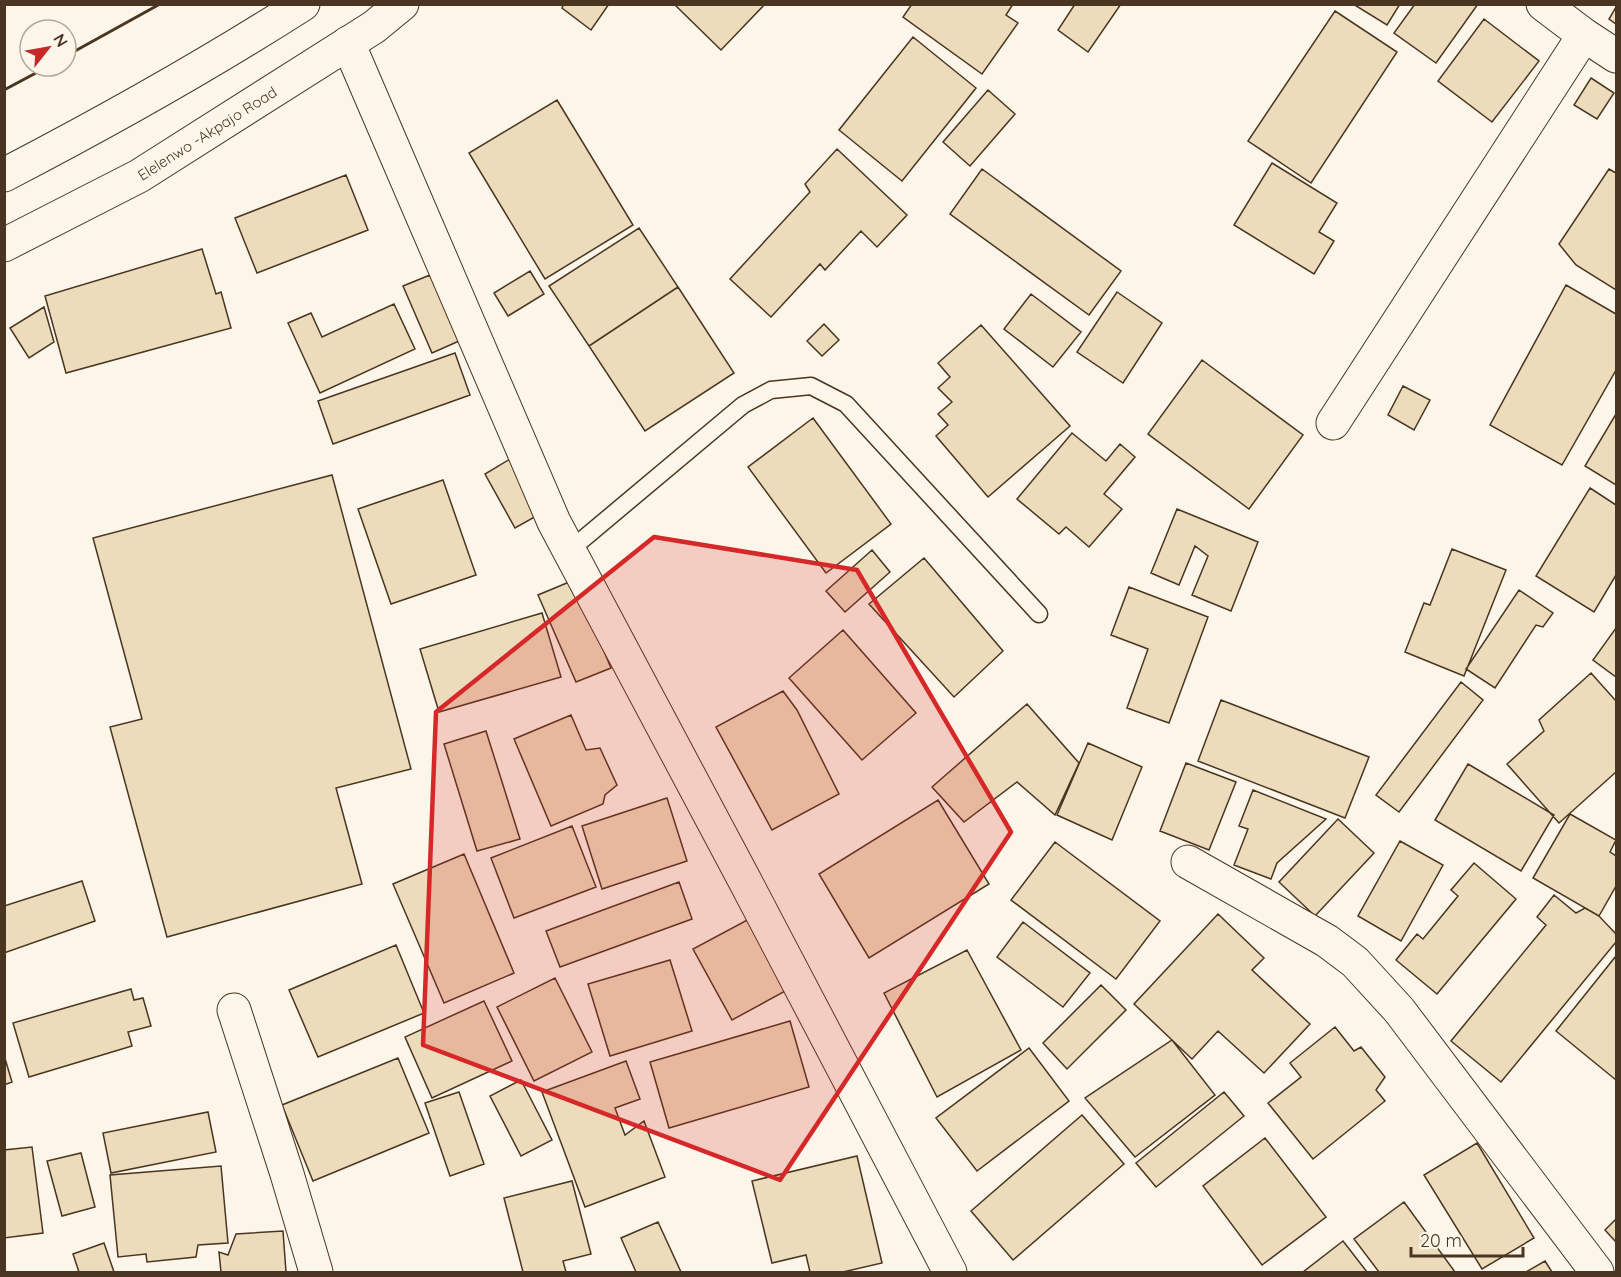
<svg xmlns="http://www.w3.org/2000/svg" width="1621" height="1277" viewBox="0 0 1621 1277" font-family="Quicksand,sans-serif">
	<rect width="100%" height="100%" fill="#fbf6e9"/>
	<path fill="#ecdcbc" stroke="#4a3520" stroke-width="1.5" d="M 564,4 L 609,4 L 591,30 L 562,8 Z
		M 674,4 L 765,4 L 721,50 Z
		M 912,4 L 1013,4 L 1006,15 L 1018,23 L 982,74 L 903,17 Z
		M 1075,4 L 1121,4 L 1088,52 L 1058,30 Z
		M 1353,4 L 1400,4 L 1387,25 Z
		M 1415,4 L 1478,4 L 1436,63 L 1394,33 Z
		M 1616,7 L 1616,24 L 1609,19 Z
		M 1335,11 L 1397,52 L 1311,183 L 1248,141 Z
		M 1484,19 L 1539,61 L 1492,122 L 1438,81 Z
		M 913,37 L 976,88 L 902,181 L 839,130 Z
		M 1591,78 L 1614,93 L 1597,119 L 1574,105 Z
		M 988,90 L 1015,114 L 970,166 L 943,142 Z
		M 557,100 L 633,225 L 545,279 L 469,153 Z
		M 837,149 L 907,215 L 877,247 L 861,231 L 825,270 L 820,264 L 771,317 L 730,279 L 810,192 L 805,184 Z
		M 1272,163 L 1337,203 L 1319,232 L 1334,241 L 1314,274 L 1234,225 Z
		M 982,169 L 1121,271 L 1089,315 L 950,214 Z
		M 1609,169 L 1616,173 L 1616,290 L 1576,265 L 1559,244 Z
		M 346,175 L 368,230 L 257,273 L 235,218 Z
		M 639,228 L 678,287 L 589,346 L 549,286 Z
		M 202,249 L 216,294 L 221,292 L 231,328 L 66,373 L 45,296 Z
		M 530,271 L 544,294 L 508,316 L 494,293 Z
		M 430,275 L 459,341 L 432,353 L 403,286 Z
		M 1566,285 L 1616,314 L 1616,370 L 1562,465 L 1490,425 Z
		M 678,287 L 734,373 L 645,431 L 589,346 Z
		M 1117,292 L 1162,323 L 1123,383 L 1077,352 Z
		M 1031,294 L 1081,332 L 1053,367 L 1004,329 Z
		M 394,304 L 415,349 L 320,393 L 288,323 L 311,313 L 322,337 Z
		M 44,307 L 54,342 L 29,358 L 10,328 Z
		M 824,324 L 839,340 L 822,356 L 807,341 Z
		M 981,325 L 1070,426 L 988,497 L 936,436 L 948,425 L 938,414 L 952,402 L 938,388 L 950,377 L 938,363 Z
		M 455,353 L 470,395 L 333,444 L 318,401 Z
		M 1202,360 L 1303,435 L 1249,509 L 1148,434 Z
		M 1403,386 L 1430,400 L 1414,430 L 1388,415 Z
		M 1616,414 L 1616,485 L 1585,466 Z
		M 813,418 L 891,524 L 826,573 L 748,467 Z
		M 1072,433 L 1106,461 L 1120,444 L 1135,457 L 1104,494 L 1122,509 L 1089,547 L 1066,527 L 1059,534 L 1017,499 Z
		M 510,459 L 540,514 L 515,528 L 485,474 Z
		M 332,475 L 411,769 L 336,788 L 362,884 L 167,937 L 110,727 L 142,719 L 93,538 Z
		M 443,480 L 476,575 L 391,604 L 358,509 Z
		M 1590,488 L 1616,505 L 1616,575 L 1594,612 L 1536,576 Z
		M 1177,509 L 1258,542 L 1231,611 L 1192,595 L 1208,556 L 1195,546 L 1179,585 L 1151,573 Z
		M 1452,549 L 1506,570 L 1464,676 L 1405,652 L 1424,603 L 1430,605 Z
		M 872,550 L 890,572 L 845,612 L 826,591 Z
		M 924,558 L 1003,651 L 954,697 L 869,604 Z
		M 574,580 L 611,668 L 576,682 L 538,595 Z
		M 1129,587 L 1208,617 L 1169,723 L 1127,708 L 1148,649 L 1111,635 Z
		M 1519,590 L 1553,613 L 1543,627 L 1536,625 L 1495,688 L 1466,669 Z
		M 542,613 L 561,677 L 439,712 L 420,649 Z
		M 1616,628 L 1616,677 L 1593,660 Z
		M 843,630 L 916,713 L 862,760 L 789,678 Z
		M 1591,673 L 1616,701 L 1616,772 L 1559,823 L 1507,764 L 1544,731 L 1539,720 Z
		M 1461,682 L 1483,700 L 1399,812 L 1376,795 Z
		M 783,691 L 797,710 L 839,794 L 772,830 L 716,727 Z
		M 1221,700 L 1369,757 L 1345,818 L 1198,761 Z
		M 1027,704 L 1079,763 L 1055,815 L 1017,782 L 964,822 L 932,787 Z
		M 571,715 L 586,750 L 600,748 L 617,785 L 605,795 L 603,804 L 551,826 L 514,739 Z
		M 486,731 L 520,839 L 477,851 L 444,744 Z
		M 1088,743 L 1142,767 L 1112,840 L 1057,815 Z
		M 1186,763 L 1236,782 L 1209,850 L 1160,831 Z
		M 1468,764 L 1554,815 L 1521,871 L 1435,820 Z
		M 1253,790 L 1326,819 L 1277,863 L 1271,879 L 1234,865 L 1248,829 L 1239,826 Z
		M 667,798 L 687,861 L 602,889 L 582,826 Z
		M 938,800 L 989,884 L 869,958 L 819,874 Z
		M 1570,814 L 1616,840 L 1610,852 L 1616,856 L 1616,886 L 1599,916 L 1533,878 Z
		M 1338,819 L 1374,853 L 1315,916 L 1279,882 Z
		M 572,826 L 596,887 L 514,918 L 491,858 Z
		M 1400,841 L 1443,865 L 1401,941 L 1358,916 Z
		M 1055,842 L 1160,921 L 1116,979 L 1011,900 Z
		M 464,854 L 514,973 L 444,1003 L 393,884 Z
		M 1474,863 L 1516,899 L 1437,994 L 1396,960 L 1417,934 L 1423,939 L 1458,896 L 1451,890 Z
		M 82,881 L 95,921 L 4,953 L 4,906 Z
		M 679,882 L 692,919 L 560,967 L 546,931 Z
		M 1554,895 L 1576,913 L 1585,908 L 1599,916 L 1616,934 L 1616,942 L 1501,1082 L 1451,1041 L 1546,925 L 1537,917 Z
		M 1218,914 L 1264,958 L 1252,970 L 1310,1024 L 1264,1073 L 1218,1031 L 1192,1059 L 1134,1004 Z
		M 751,918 L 789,989 L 732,1020 L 693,949 Z
		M 1023,922 L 1090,973 L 1063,1007 L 997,957 Z
		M 396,945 L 424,1013 L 318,1057 L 289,990 Z
		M 967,950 L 1021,1050 L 937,1097 L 884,993 Z
		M 1616,956 L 1616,1080 L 1556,1031 Z
		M 670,960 L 692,1031 L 610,1056 L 588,984 Z
		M 555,978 L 592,1052 L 534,1081 L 497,1007 Z
		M 1101,985 L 1126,1010 L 1067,1069 L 1043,1043 Z
		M 131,989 L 134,1000 L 143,998 L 151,1026 L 128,1032 L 132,1046 L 29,1077 L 13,1023 Z
		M 484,1001 L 512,1061 L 432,1098 L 405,1037 Z
		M 790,1021 L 809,1087 L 669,1128 L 650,1062 Z
		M 1335,1027 L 1354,1051 L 1361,1047 L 1385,1077 L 1376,1090 L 1385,1101 L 1313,1159 L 1268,1103 L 1301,1077 L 1290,1063 Z
		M 1172,1040 L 1215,1095 L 1135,1157 L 1085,1098 Z
		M 1029,1048 L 1069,1101 L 977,1171 L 936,1118 Z
		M 4,1055 L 12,1082 L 4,1085 Z
		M 398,1058 L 429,1133 L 313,1181 L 282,1105 Z
		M 626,1061 L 640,1099 L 615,1108 L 625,1135 L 644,1121 L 665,1177 L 585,1207 L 542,1092 Z
		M 521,1080 L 552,1140 L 521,1156 L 490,1096 Z
		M 459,1092 L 484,1164 L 450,1176 L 425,1103 Z
		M 1224,1092 L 1244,1116 L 1156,1187 L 1136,1163 Z
		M 208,1112 L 216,1152 L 111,1173 L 103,1133 Z
		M 1082,1115 L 1124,1164 L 1013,1260 L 971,1211 Z
		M 1265,1138 L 1326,1217 L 1262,1265 L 1203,1186 Z
		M 1477,1143 L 1534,1238 L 1482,1269 L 1424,1175 Z
		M 32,1147 L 43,1233 L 4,1238 L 4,1150 Z
		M 81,1153 L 95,1207 L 62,1216 L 47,1161 Z
		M 857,1156 L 882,1263 L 843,1272 L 810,1272 L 806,1255 L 772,1263 L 752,1181 Z
		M 221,1166 L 228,1243 L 198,1245 L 196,1257 L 147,1262 L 146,1254 L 118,1257 L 110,1175 Z
		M 572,1181 L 591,1254 L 563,1261 L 566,1272 L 523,1272 L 504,1198 Z
		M 1404,1202 L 1455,1272 L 1379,1272 L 1354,1239 Z
		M 1616,1219 L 1616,1242 L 1605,1230 Z
		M 658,1222 L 681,1272 L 636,1272 L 621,1238 Z
		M 283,1231 L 286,1272 L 221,1272 L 219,1252 L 228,1255 L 236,1234 Z
		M 1343,1241 L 1367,1272 L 1303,1272 Z
		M 104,1243 L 114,1272 L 79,1272 L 73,1254 Z
		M 1545,1261 L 1552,1272 L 1526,1272 Z"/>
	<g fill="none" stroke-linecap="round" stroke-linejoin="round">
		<defs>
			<path id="service" d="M 570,550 L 743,405 L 771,390 L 811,386 L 846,404 L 1039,614"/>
			<path id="minor" d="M 1543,4 L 1584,35 L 1616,56
				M 348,43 L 554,522 L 744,879 L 950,1272
				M 1333,423 L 1584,35
				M 1188,862 L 1327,941 L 1355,962 L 1399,1010 L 1597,1272
				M 234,1010 L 287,1174 L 316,1272"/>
			<g id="secondary">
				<path d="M 4,175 C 106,122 206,66 303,4"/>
				<path id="s1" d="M 4,245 L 139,176 L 374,27 L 402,4"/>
			</g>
		</defs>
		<use href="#service" stroke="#4a3520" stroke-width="19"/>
		<use href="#minor" stroke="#4a3520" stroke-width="35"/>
		<use href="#secondary" stroke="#4a3520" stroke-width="35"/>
		<use href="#service" stroke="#fbf6e9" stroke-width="16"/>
		<use href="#minor" stroke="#fbf6e9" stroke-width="33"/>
		<use href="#secondary" stroke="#fbf6e9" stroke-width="33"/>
		<path stroke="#4a3520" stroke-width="3" d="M 66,56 L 160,4
			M 4,90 L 49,66"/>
	</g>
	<path fill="#d62828" fill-opacity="0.2" stroke="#d62828" stroke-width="4.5" stroke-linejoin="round" d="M 654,537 L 857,570 L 1011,832 L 780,1180 L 423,1045 L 436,712 Z"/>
	<g text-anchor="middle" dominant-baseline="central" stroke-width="4.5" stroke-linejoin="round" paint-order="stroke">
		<g font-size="15" fill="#4a3520" stroke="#fbf6e9">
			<text stroke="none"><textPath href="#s1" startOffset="232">Elelenwo -Akpajo Road</textPath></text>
		</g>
	</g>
	<rect width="1621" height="1277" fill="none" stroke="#4a3520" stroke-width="12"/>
	<g transform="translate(48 48) rotate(59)"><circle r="28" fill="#fbf6e9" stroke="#b4a999" stroke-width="1.5"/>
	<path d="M0-4.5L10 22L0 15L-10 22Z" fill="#c62828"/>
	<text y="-9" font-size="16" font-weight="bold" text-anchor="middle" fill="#4a3520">N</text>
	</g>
	<path d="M1411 1247v9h112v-9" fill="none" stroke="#4a3520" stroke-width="3"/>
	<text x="1420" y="1247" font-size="18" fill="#4a3520" stroke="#fbf6e9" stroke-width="4.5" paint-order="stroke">20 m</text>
</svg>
